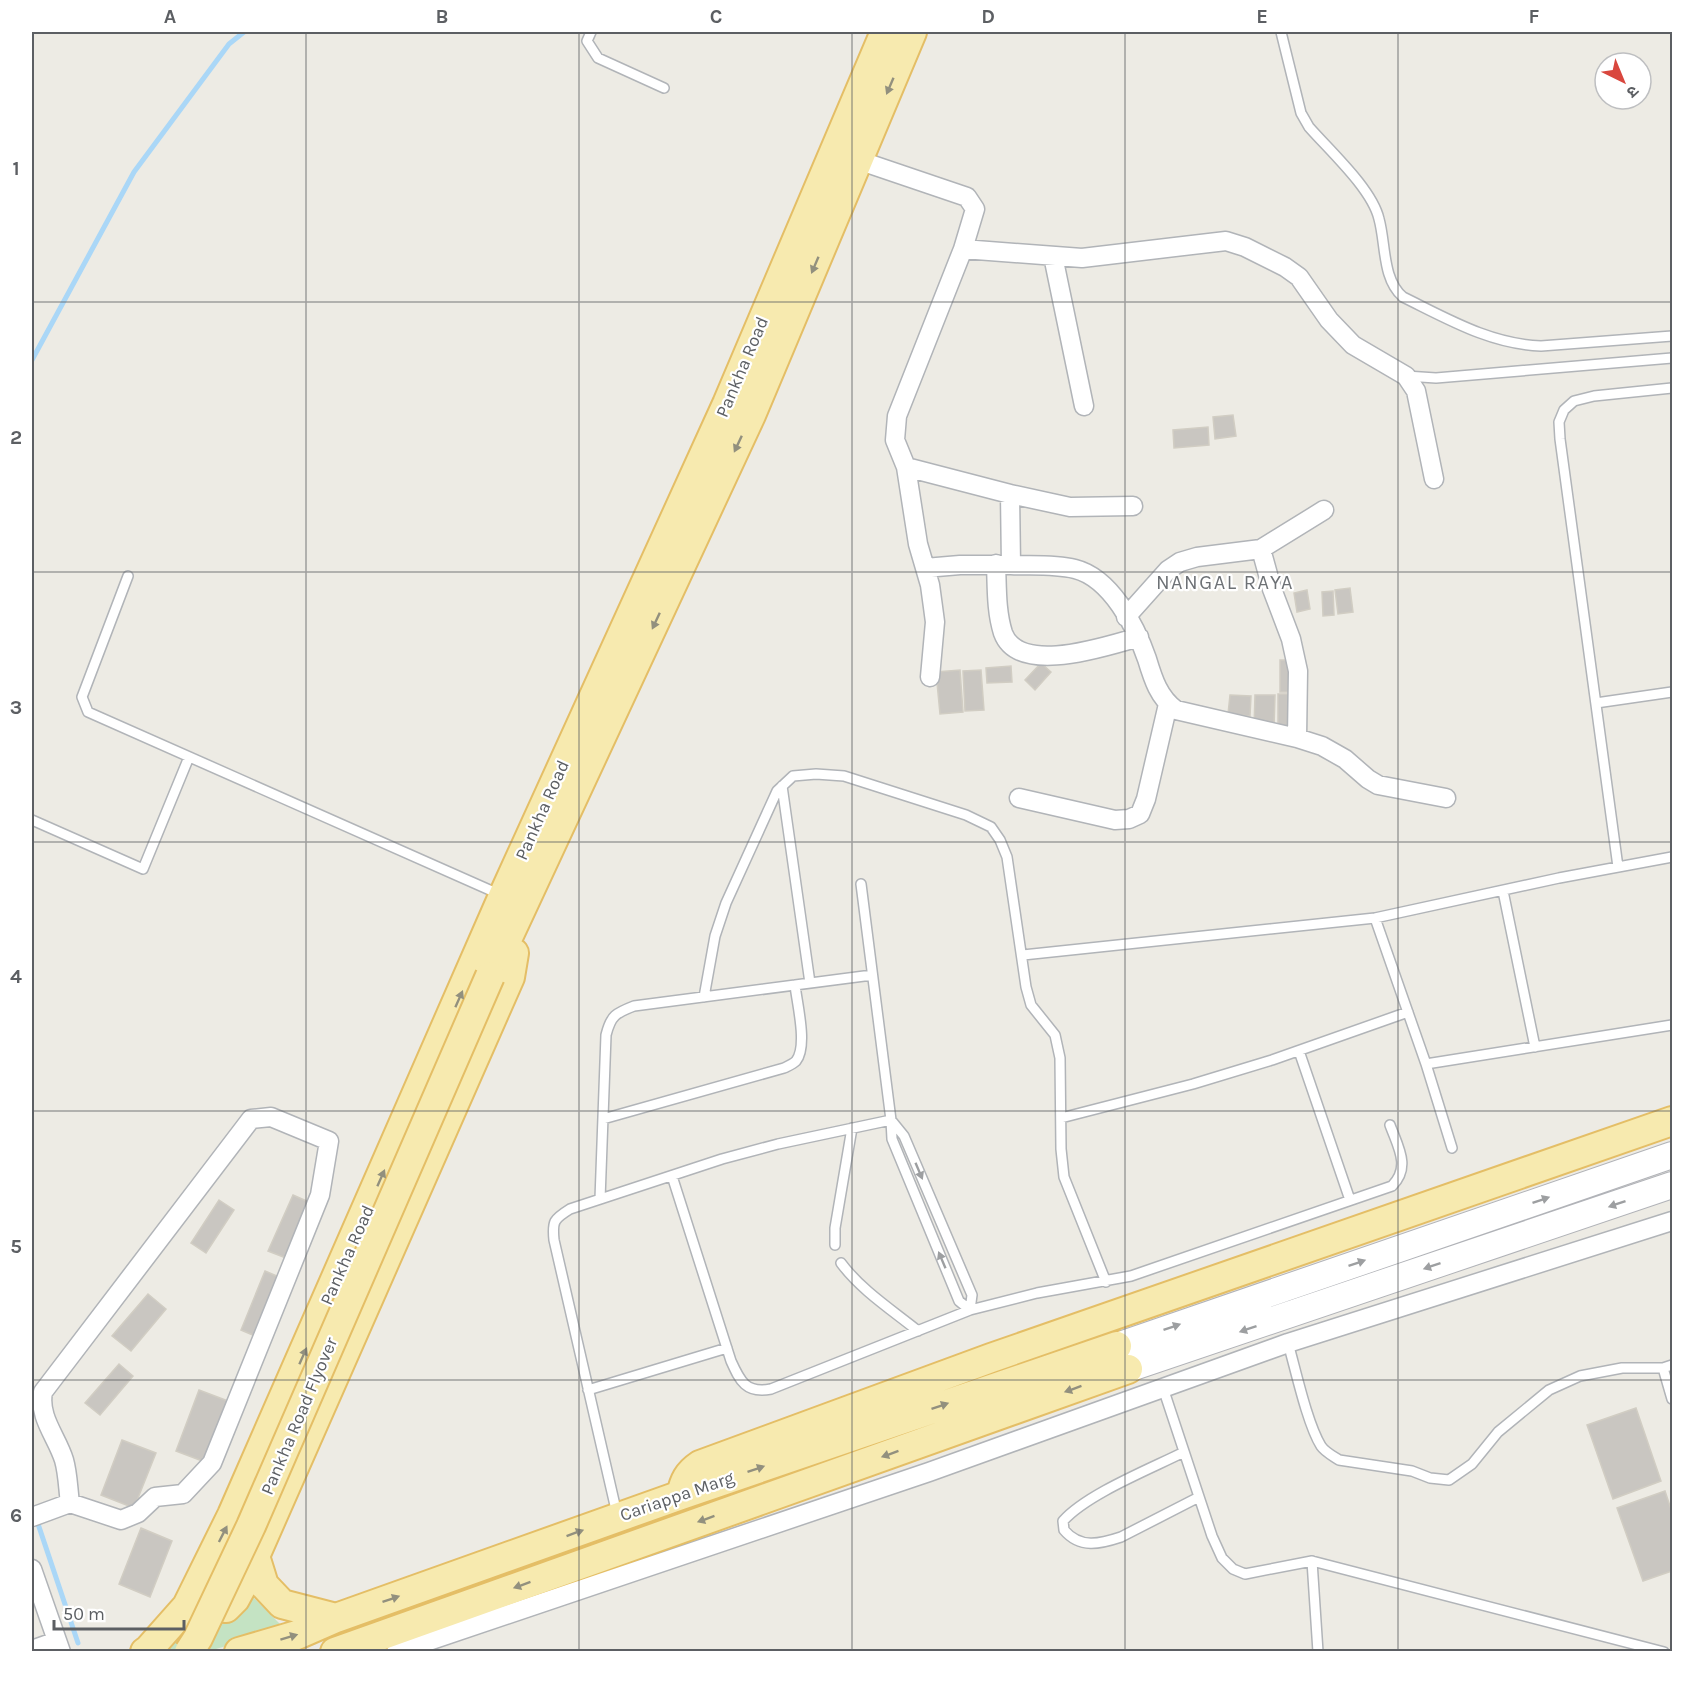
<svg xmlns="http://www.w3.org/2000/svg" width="1704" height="1683" viewBox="0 0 1704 1683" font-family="Karla,'Noto Sans Devanagari',sans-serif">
	<rect width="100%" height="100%" fill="#edebe4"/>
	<path fill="#c4e3c3" d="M 248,1592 L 285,1629 L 209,1651 L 153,1652 L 196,1605 Z"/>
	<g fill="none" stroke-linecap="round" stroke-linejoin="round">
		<path stroke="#aad7f7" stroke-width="5" d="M 32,360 L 134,172 L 229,44 L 244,32
			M 32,1506 L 78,1643"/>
	</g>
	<path fill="#c9c6c1" stroke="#d1cdc3" stroke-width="1.5" d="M 1233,415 L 1236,436 L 1215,439 L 1213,417 Z
		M 1208,427 L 1209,445 L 1174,448 L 1173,430 Z
		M 1350,588 L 1353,612 L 1338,614 L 1335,590 Z
		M 1307,590 L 1310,609 L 1297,612 L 1294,593 Z
		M 1333,591 L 1334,615 L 1323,616 L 1322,592 Z
		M 1280,660 L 1291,660 L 1290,692 L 1280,692 Z
		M 1041,663 L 1051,672 L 1035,690 L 1025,680 Z
		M 1011,666 L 1012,682 L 987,683 L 986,668 Z
		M 960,670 L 963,712 L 940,714 L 936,672 Z
		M 981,670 L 984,710 L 965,711 L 963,671 Z
		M 1278,694 L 1294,694 L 1294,731 L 1278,731 Z
		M 1230,695 L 1251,696 L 1250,716 L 1228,714 Z
		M 1255,695 L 1275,695 L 1274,727 L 1254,727 Z
		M 293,1195 L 311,1203 L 286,1258 L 268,1251 Z
		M 219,1200 L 234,1210 L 206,1253 L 191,1243 Z
		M 265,1271 L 279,1277 L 255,1336 L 241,1330 Z
		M 148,1294 L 166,1309 L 131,1351 L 112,1336 Z
		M 119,1364 L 133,1376 L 100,1415 L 85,1403 Z
		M 199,1390 L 228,1401 L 205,1462 L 176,1451 Z
		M 1636,1408 L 1661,1481 L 1613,1499 L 1587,1425 Z
		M 122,1440 L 156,1453 L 134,1508 L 101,1495 Z
		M 1665,1491 L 1672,1512 L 1672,1571 L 1643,1581 L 1617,1508 Z
		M 141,1528 L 172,1541 L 150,1597 L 119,1584 Z"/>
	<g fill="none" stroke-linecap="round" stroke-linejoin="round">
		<defs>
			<path id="lane" d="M 591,32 L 587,41 L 598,58 L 664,88
				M 1281,32 L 1301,113 L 1309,127 C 1330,151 1372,189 1379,219 C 1386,244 1382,279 1403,297 C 1448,319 1490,344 1541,346 L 1672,336
				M 1406,376 L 1436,378 L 1672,358
				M 128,576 L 82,697 L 88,712 L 501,895
				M 1596,703 L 1672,692
				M 782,786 L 810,983
				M 32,820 L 143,869 L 189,757
				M 1618,867 L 1560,439 L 1559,422 L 1564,410 L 1574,401 L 1594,396 L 1672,388
				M 861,884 L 891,1120 L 892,1139 L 959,1301 L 970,1310
				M 1503,891 L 1535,1047
				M 1375,918 L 1426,1064 L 1452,1148
				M 1023,955 L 1375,918 L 1559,878 L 1672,857
				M 704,997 L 715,936 L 726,903 L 777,791 L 793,776 L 816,774 L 844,776 L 966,815 L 991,827 L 1000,840 L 1007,857 L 1026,987 L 1031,1005 L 1055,1035 L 1060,1058 L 1061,1149 L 1064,1177 L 1106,1282
				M 1299,1051 L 1350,1200
				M 1426,1064 L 1672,1025
				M 1061,1118 L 1193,1084 L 1272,1060 L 1408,1012
				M 603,1119 L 784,1068 C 788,1066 793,1064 796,1061 C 808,1046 797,1004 795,985
				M 891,1120 L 904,1136 L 972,1295 L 970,1310
				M 672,1176 L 731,1361 C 740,1381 746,1394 771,1389 L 970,1310 L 1037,1293 L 1131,1276 L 1392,1186 C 1411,1167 1398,1147 1390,1125
				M 600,1199 L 606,1035 C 611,1015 616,1013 634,1006 L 872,975
				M 835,1245 L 835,1228 L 852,1128
				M 841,1263 C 861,1290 892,1310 918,1331
				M 1288,1343 C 1296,1371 1307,1423 1321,1446 C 1325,1452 1333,1456 1339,1460 L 1412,1471 L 1430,1478 L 1449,1480 L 1472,1464 L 1498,1432 L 1549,1390 L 1580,1376 L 1622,1368 L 1663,1368 L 1672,1365
				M 1663,1368 L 1672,1399
				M 1163,1388 L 1212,1536 L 1222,1558 L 1233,1569 L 1245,1574 L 1312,1561 L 1664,1652
				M 588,1390 L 727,1348
				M 1184,1452 C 1150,1469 1087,1494 1063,1521 L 1064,1530 C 1080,1549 1100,1544 1121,1537 L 1199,1497
				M 617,1514 L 554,1240 C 552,1221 554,1219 570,1209 L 722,1159 L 778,1144 L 891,1120
				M 1312,1561 L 1318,1652"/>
			<path id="street" d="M 849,157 L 967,197 L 975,209 L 963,249 L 1082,258 L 1226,241 L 1245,247 L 1285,267 L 1299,277 L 1329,320 L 1353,345 L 1406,376 L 1416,391 L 1434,479
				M 963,249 L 897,416 L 895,440 L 906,467 L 1010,494 L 1011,565 C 1032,566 1053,564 1075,569 C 1111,578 1136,627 1147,659 C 1153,679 1159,698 1176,710 L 1297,738 L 1322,746 L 1345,759 L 1368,779 L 1378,785 L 1446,798
				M 1053,256 L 1084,406
				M 906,467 L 918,544 L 930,585 L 933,607 L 935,622 L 930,677
				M 1010,494 L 1070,507 L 1133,506
				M 1261,549 L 1272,589 L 1291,639 L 1298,671 L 1297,738
				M 996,564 C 997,587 996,611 1003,633 C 1019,677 1109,645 1139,637
				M 925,568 L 960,565 L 1009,565
				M 1126,617 L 1168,570 L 1180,562 L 1197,557 L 1261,549 L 1324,510
				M 1019,798 L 1115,820 L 1129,819 L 1140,814 L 1146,799 L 1168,704
				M 32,1517 L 70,1503 L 121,1520 L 138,1513 L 155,1497 L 183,1494 L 212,1463 L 320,1195 L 329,1141 L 271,1117 L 251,1119 L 43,1392 C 38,1417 57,1437 64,1460 C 68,1474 68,1489 70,1503
				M 32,1569 L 61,1652
				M 32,1650 L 57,1641
				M 396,1652 L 929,1472 L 1288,1343 L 1672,1221"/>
			<path id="secondary" d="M 1117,1346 L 1672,1155
				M 1128,1369 L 1672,1185"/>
			<path id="primary" d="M 490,976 L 751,415 L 912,32
				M 681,1495 C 684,1481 688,1473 700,1465 L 991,1358 L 1672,1121
				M 255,1556 L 264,1585 L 282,1604 L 336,1618
				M 199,1597 L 206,1607 L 226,1608 L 235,1599 L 241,1588 L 510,977 L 514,953
				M 145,1652 L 148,1650 L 187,1606 L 232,1515 L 503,896 L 727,404 L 885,32
				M 239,1652 L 297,1635 L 336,1618 L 681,1495 L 1117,1346
				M 335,1652 L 1128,1369"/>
		</defs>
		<use href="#lane" stroke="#b1b4b8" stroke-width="12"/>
		<use href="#street" stroke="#b1b4b8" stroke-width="21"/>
		<use href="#secondary" stroke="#b1b3b8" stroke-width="28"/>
		<use href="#primary" stroke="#e4be66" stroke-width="32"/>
		<use href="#lane" stroke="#fff" stroke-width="9"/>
		<use href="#street" stroke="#fff" stroke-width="18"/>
		<use href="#secondary" stroke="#fff" stroke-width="26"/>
		<use href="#primary" stroke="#f7eaaf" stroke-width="28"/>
		<defs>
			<path id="primary-bridge" d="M 189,1652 L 198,1638 L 251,1526 L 490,976"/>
		</defs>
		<use href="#primary-bridge" stroke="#e4be66" stroke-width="32" stroke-linecap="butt"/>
		<use href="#primary-bridge" stroke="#f7eaaf" stroke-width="28"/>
	</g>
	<defs><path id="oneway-solid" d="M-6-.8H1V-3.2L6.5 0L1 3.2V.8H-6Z" transform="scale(1.5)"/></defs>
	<g fill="#92907e">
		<use href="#oneway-solid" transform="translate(890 86) rotate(113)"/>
		<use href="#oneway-solid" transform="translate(815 265) rotate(113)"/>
		<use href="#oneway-solid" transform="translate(738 444) rotate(115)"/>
		<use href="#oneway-solid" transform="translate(656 621) rotate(115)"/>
		<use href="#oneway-solid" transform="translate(459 999) rotate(-66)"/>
		<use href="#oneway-solid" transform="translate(381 1178) rotate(-66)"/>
		<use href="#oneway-solid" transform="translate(303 1356) rotate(-66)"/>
		<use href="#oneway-solid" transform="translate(1073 1389) rotate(160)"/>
		<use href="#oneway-solid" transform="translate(940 1406) rotate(-19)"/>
		<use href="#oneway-solid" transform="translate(890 1454) rotate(160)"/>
		<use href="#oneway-solid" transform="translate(756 1469) rotate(-19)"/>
		<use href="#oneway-solid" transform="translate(706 1519) rotate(160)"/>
		<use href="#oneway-solid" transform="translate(575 1533) rotate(-20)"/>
		<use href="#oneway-solid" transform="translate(223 1534) rotate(-63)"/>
		<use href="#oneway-solid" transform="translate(522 1585) rotate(160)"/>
		<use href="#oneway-solid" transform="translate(391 1599) rotate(-19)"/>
		<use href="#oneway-solid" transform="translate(289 1637) rotate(-17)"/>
	</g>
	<g fill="#9d9fa1">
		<use href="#oneway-solid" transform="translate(919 1171) rotate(67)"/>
		<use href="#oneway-solid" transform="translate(1541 1200) rotate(-19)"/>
		<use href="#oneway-solid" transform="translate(1617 1204) rotate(161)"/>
		<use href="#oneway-solid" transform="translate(942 1260) rotate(-113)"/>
		<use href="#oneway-solid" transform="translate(1357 1263) rotate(-19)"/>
		<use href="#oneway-solid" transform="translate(1432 1266) rotate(161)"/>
		<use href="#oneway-solid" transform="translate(1172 1327) rotate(-19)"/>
		<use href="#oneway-solid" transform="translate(1248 1329) rotate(161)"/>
	</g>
	<path fill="none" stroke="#5c5f63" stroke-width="1.5" stroke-opacity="0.55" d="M 306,32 L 306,1652M 579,32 L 579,1652M 852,32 L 852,1652M 1125,32 L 1125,1652M 1398,32 L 1398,1652M 32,302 L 1672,302M 32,572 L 1672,572M 32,842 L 1672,842M 32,1111 L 1672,1111M 32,1380 L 1672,1380"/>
	<g text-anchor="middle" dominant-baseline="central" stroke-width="4.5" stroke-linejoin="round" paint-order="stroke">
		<g font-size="18" fill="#5c5f63" stroke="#fff">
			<text transform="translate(742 367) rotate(-67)">Pankha Road</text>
			<text transform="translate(542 810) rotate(-66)">Pankha Road</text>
			<text transform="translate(347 1255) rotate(-66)">Pankha Road</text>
			<text transform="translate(299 1416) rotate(-67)">Pankha Road Flyover</text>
			<text transform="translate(677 1496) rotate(-19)">Cariappa Marg</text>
		</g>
		<g font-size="20" letter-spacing="1.5" fill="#6d7175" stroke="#fff">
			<text x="1225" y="582">NANGAL RAYA</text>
		</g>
	</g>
	<rect width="1704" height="1683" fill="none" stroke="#ffffff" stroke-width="66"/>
	<g transform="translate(1623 81) rotate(137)"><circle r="28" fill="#ffffff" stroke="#bebfc1" stroke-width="1.5"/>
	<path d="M0-4.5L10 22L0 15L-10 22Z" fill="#d9473e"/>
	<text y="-9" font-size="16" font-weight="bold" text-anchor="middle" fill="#5c5f63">उ</text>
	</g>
	<path d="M54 1620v9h130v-9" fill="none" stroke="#5c5f63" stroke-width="3"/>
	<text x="63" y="1620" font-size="18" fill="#5c5f63" stroke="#ffffff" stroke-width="4.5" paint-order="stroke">50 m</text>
	<rect x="33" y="33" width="1638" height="1617" fill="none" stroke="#5c5f63" stroke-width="2"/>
	<g font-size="20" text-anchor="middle" font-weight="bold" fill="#5c5f63">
		<text x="170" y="23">A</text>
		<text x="442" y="23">B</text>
		<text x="716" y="23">C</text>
		<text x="988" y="23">D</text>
		<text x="1262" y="23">E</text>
		<text x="1534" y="23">F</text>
		<text x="16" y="175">1</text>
		<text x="16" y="444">2</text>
		<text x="16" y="714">3</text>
		<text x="16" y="983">4</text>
		<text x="16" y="1253">5</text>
		<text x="16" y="1522">6</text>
	</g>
</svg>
